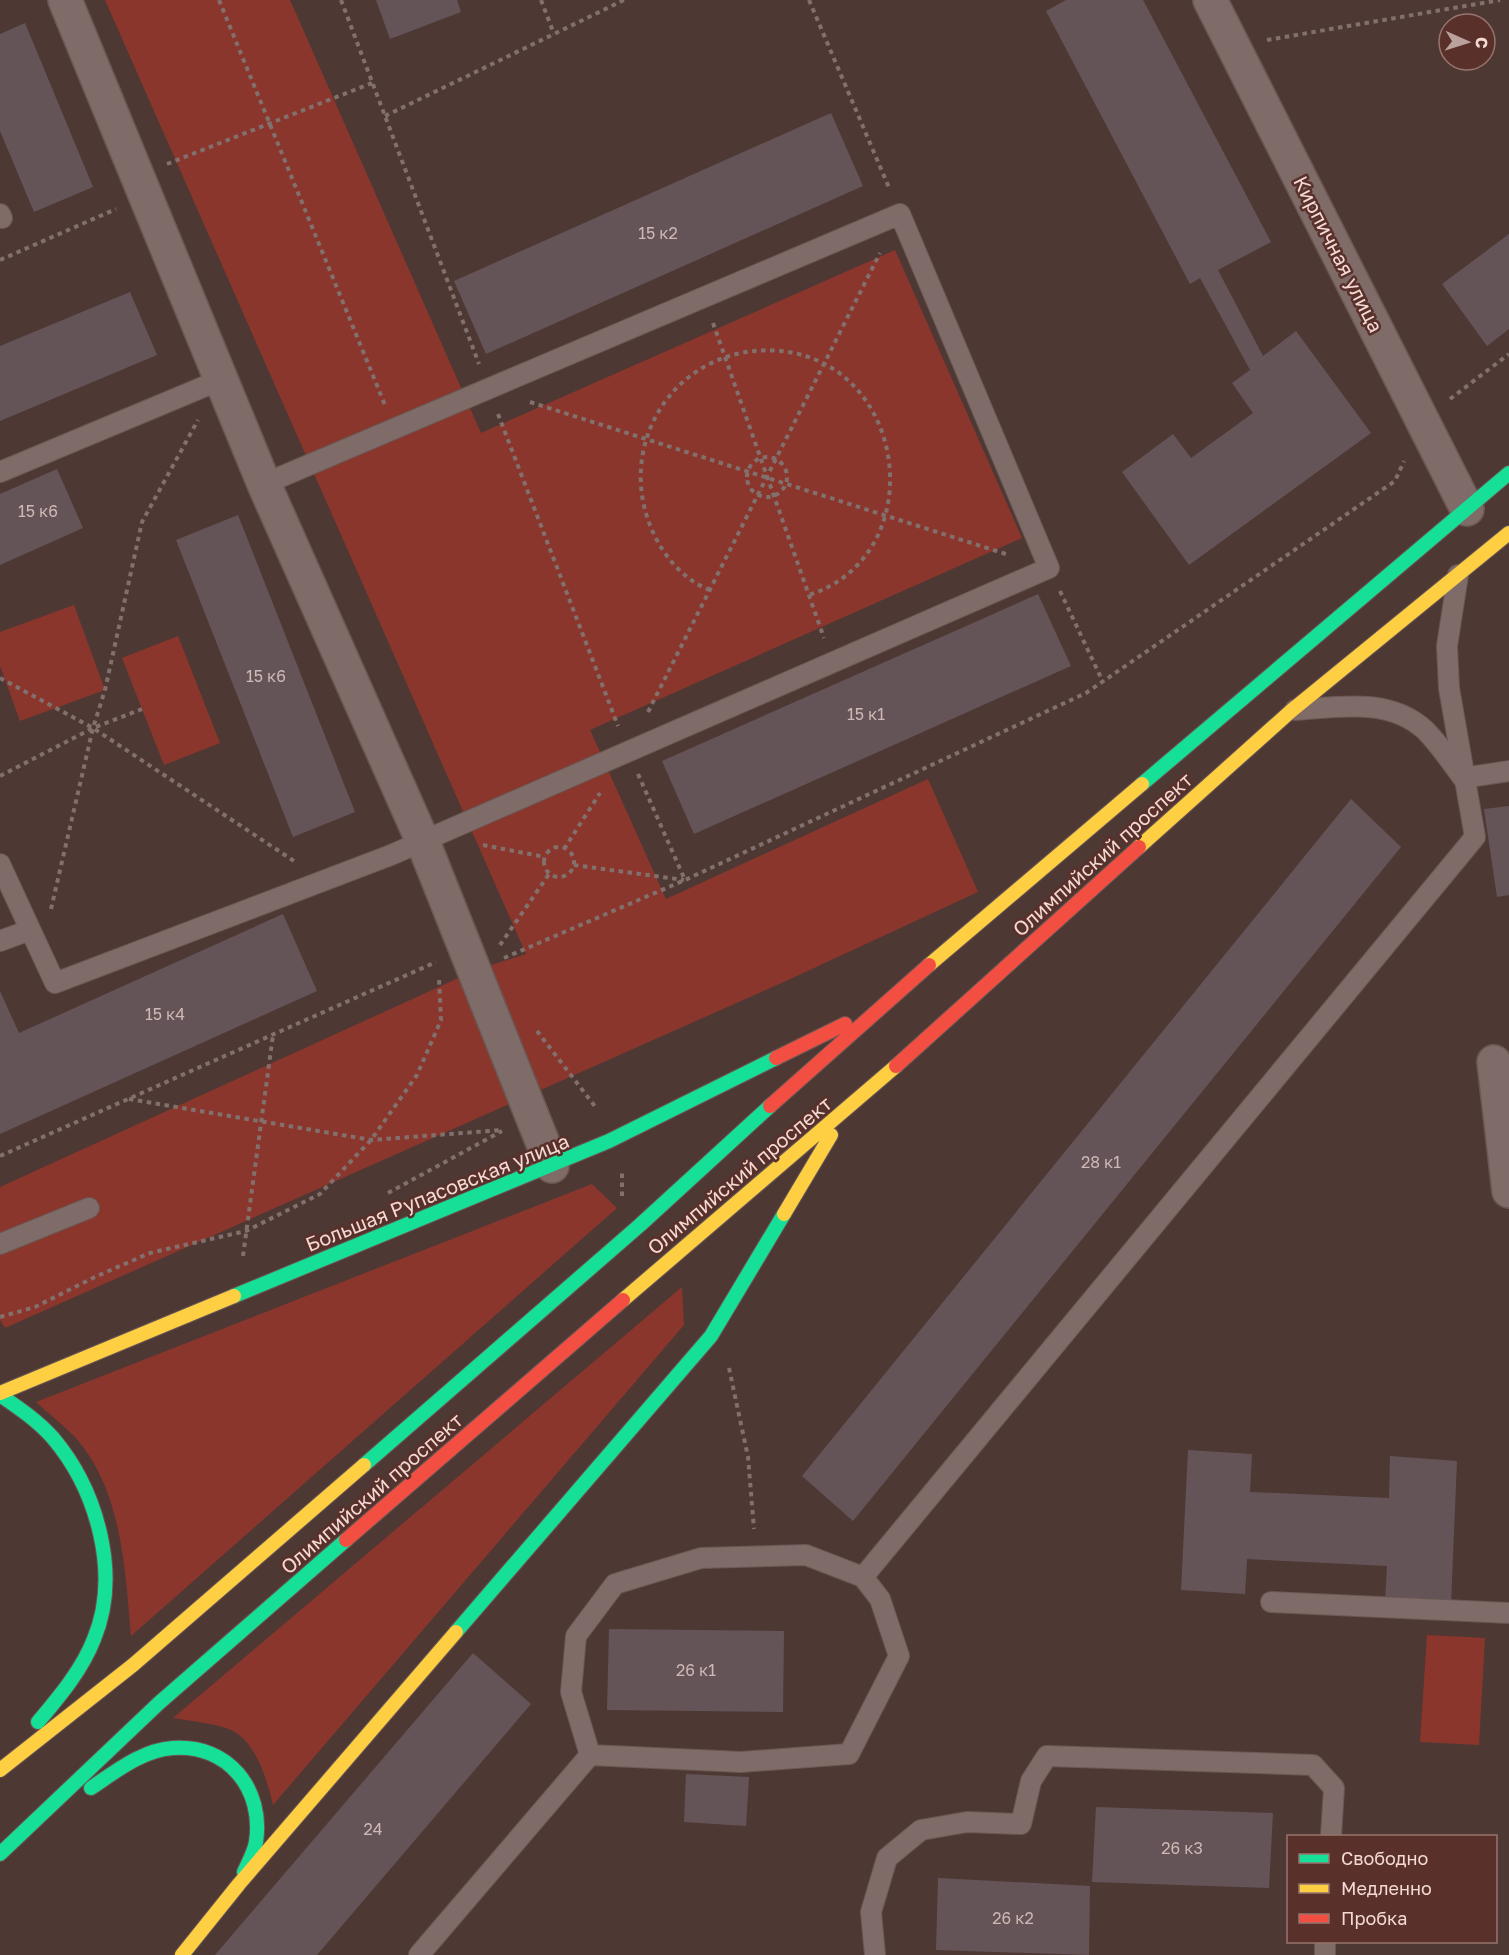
<svg xmlns="http://www.w3.org/2000/svg" width="1509" height="1955" viewBox="0 0 1509 1955" font-family="'Golos Text',sans-serif">
	<rect width="100%" height="100%" fill="#4e3834"/>
	<path fill="#8b362c" d="M 105,0 L 290,0 L 481,433 L 895,250 L 1022,538 L 590,730 L 666,899 L 928,779 L 978,892 L 786,981 L 5,1328 L 0,1320 L 0,1187 L 476,970 L 526,954 Z
		M 74,605 L 105,690 L 20,721 L 0,666 L 0,632 Z
		M 178,636 L 220,743 L 164,765 L 122,658 Z
		M 592,1184 L 617,1208 L 131,1636 C 125,1568 122,1489 74,1436 C 62,1424 49,1414 36,1402 Z
		M 682,1287 L 684,1325 L 273,1805 C 267,1780 256,1740 229,1729 C 212,1723 191,1721 173,1718 Z
		M 1427,1635 L 1485,1638 L 1479,1745 L 1420,1742 Z"/>
	<path fill="#645458" d="M 376,0 L 457,0 L 461,12 L 390,39 Z
		M 1066,0 L 1143,0 L 1271,242 L 1218,270 L 1263,356 L 1296,331 L 1371,433 L 1189,565 L 1122,472 L 1173,434 L 1191,458 L 1253,413 L 1232,383 L 1250,370 L 1200,278 L 1190,284 L 1046,11 Z
		M 25,23 L 93,187 L 34,212 L 0,131 L 0,34 Z
		M 831,113 L 863,186 L 486,354 L 454,281 Z
		M 1509,234 L 1509,329 L 1487,346 L 1442,284 Z
		M 130,292 L 157,355 L 0,421 L 0,346 Z
		M 57,469 L 83,528 L 0,565 L 0,494 Z
		M 238,515 L 355,812 L 293,837 L 176,540 Z
		M 1038,594 L 1071,666 L 694,834 L 662,761 Z
		M 1351,799 L 1401,847 L 853,1521 L 802,1476 Z
		M 1509,806 L 1509,895 L 1497,897 L 1484,809 Z
		M 283,914 L 317,991 L 0,1134 L 0,991 L 19,1033 Z
		M 1188,1450 L 1252,1454 L 1250,1492 L 1389,1498 L 1390,1456 L 1457,1461 L 1451,1604 L 1385,1602 L 1387,1566 L 1247,1559 L 1245,1594 L 1181,1590 Z
		M 609,1629 L 784,1631 L 783,1712 L 607,1710 Z
		M 473,1653 L 531,1704 L 317,1955 L 215,1955 Z
		M 686,1774 L 749,1777 L 746,1826 L 684,1822 Z
		M 1096,1807 L 1273,1813 L 1269,1888 L 1092,1882 Z
		M 938,1878 L 1090,1886 L 1089,1955 L 936,1950 Z"/>
	<g fill="none" stroke-linecap="round" stroke-linejoin="round">
		<defs>
			<path id="lane" d="M 0,214 L 2,218
				M 0,472 L 220,380
				M 1295,710 C 1338,707 1389,697 1425,730 C 1439,744 1451,762 1463,778 L 1509,771
				M 0,864 L 55,983 L 391,855 L 1049,568 L 900,214 L 264,484
				M 0,941 L 30,930
				M 0,1244 L 89,1208
				M 1271,1602 L 1509,1613
				M 590,1755 L 571,1692 L 576,1636 L 615,1584 L 701,1558 L 806,1555 L 863,1577
				M 419,1955 L 590,1755 L 741,1762 L 849,1754 L 899,1656 L 880,1599 L 863,1577 L 1475,837 L 1449,688 L 1447,646 L 1458,575
				M 875,1955 L 871,1912 L 887,1858 L 921,1830 L 967,1822 L 1021,1824 L 1031,1781 L 1047,1756 L 1313,1765 L 1334,1788 L 1331,1836
				M 1325,1955 L 1325,1942"/>
			<path id="street" d="M 65,0 L 264,484 L 423,842 L 552,1166
				M 1210,0 L 1467,509
				M 1494,1062 L 1509,1191"/>
			<path id="fast" d="M 1142,784 L 1509,473
				M 234,1296 L 609,1141 L 776,1058
				M 0,1395 C 19,1408 38,1421 53,1438 C 97,1490 121,1574 94,1639 C 82,1670 59,1697 38,1722
				M 364,1465 L 640,1225 L 770,1106
				M 456,1632 L 711,1336 L 784,1214
				M 91,1788 C 115,1772 142,1750 173,1748 C 228,1744 264,1789 256,1842 C 254,1853 248,1863 244,1872
				M 0,1854 L 159,1703 L 346,1540"/>
			<path id="slow" d="M 1139,847 L 1291,711 L 1509,533
				M 929,965 L 1142,784
				M 784,1214 L 831,1135
				M 623,1300 L 896,1066
				M 0,1393 L 234,1296
				M 0,1770 L 133,1665 L 364,1465
				M 182,1955 L 239,1884 L 456,1632"/>
			<path id="jam" d="M 776,1058 L 845,1024
				M 896,1066 L 1139,847
				M 770,1106 L 929,965
				M 346,1540 L 623,1300"/>
		</defs>
		<use href="#lane" stroke="#6a5753" stroke-width="22"/>
		<use href="#street" stroke="#6a5753" stroke-width="36"/>
		<use href="#fast" stroke="#6a5753" stroke-width="16"/>
		<use href="#slow" stroke="#6a5753" stroke-width="16"/>
		<use href="#jam" stroke="#6a5753" stroke-width="16"/>
		<path stroke="#82706d" stroke-width="4" stroke-dasharray="4.5 4.5" stroke-linecap="butt" d="M 219,0 L 385,405
			M 341,0 L 479,364
			M 541,0 L 554,34
			M 809,0 L 890,190
			M 1267,40 L 1500,0
			M 385,116 L 624,0
			M 167,164 L 372,83
			M 0,260 L 116,209
			M 713,323 L 824,638
			M 1450,399 L 1509,354
			M 530,402 L 1009,555
			M 498,414 L 618,726
			M747 477a20 20 0 1 1 40 0a20 20 0 1 1-40 0Z
			M 710,590 C 688,582 669,562 658,542 C 607,450 675,341 781,351 C 909,364 932,555 809,595
			M 1060,591 L 1103,682
			M 0,678 L 93,728 L 297,863
			M 648,712 L 880,253
			M 638,774 L 685,880
			M 0,776 L 93,728 L 142,709
			M 483,845 L 545,857
			M544 862a15 15 0 1 1 30 0a15 15 0 1 1-30 0Z
			M 564,849 L 600,793
			M 574,865 L 684,880
			M 51,909 L 93,728 L 105,690 L 142,522 L 198,420
			M 500,945 L 549,874
			M 504,958 L 685,880 L 1086,693 L 1395,481 L 1404,461
			M 537,1031 L 597,1109
			M 129,1099 L 371,1140 L 502,1130
			M 0,1156 L 436,962
			M 388,1193 L 502,1131
			M 622,1196 L 622,1173
			M 243,1256 L 273,1035
			M 0,1317 L 35,1307 L 97,1276 L 150,1253 L 246,1231 L 320,1194 L 371,1140 L 417,1075 L 441,1020 L 439,979
			M 729,1368 L 748,1457 L 754,1529"/>
		<use href="#lane" stroke="#7f6b68" stroke-width="20"/>
		<use href="#street" stroke="#7f6b68" stroke-width="33"/>
		<use href="#fast" stroke="#16e098" stroke-width="14"/>
		<use href="#slow" stroke="#ffcf43" stroke-width="14"/>
		<use href="#jam" stroke="#f24e42" stroke-width="14"/>
	</g>
	<g text-anchor="middle" dominant-baseline="central" stroke-width="5" stroke-linejoin="round" paint-order="stroke">
		<g font-size="16" fill="#d0b8b5">
			<text x="658" y="233">15 к2</text>
			<text x="38" y="511">15 к6</text>
			<text x="266" y="676">15 к6</text>
			<text x="866" y="714">15 к1</text>
			<text x="165" y="1014">15 к4</text>
			<text x="1101" y="1162">28 к1</text>
			<text x="696" y="1670">26 к1</text>
			<text x="373" y="1829">24</text>
			<text x="1182" y="1848">26 к3</text>
			<text x="1013" y="1918">26 к2</text>
		</g>
		<g font-size="20" fill="#f4d9d4" stroke="#59302a">
			<text transform="translate(1339 254) rotate(63)">Кирпичная улица</text>
			<text transform="translate(1102 854) rotate(-42)">Олимпийский проспект</text>
			<text transform="translate(739 1175) rotate(-40)">Олимпийский проспект</text>
			<text transform="translate(437 1192) rotate(-22)">Большая Рупасовская улица</text>
			<text transform="translate(371 1493) rotate(-41)">Олимпийский проспект</text>
		</g>
	</g>
	<rect x="1287" y="1835" width="210" height="108" fill="#59302a" stroke="#97746e" stroke-width="1.5"/>
	<rect x="1299" y="1854" width="30" height="9" fill="#16e098" stroke="#97746e" stroke-width="1.5"/>
	<text x="1341" y="1865" font-size="18" fill="#f4d9d4">Свободно</text>
	<rect x="1299" y="1884" width="30" height="9" fill="#ffcf43" stroke="#97746e" stroke-width="1.5"/>
	<text x="1341" y="1895" font-size="18" fill="#f4d9d4">Медленно</text>
	<rect x="1299" y="1914" width="30" height="9" fill="#f24e42" stroke="#97746e" stroke-width="1.5"/>
	<text x="1341" y="1925" font-size="18" fill="#f4d9d4">Пробка</text>
	<g transform="translate(1467 42) rotate(93)"><circle r="28" fill="#59302a" stroke="#97746e" stroke-width="1.5"/>
	<path d="M0-4.5L10 22L0 15L-10 22Z" fill="#baa19c"/>
	<text y="-9" font-size="16" font-weight="bold" text-anchor="middle" fill="#f4d9d4">С</text>
	</g>
</svg>
